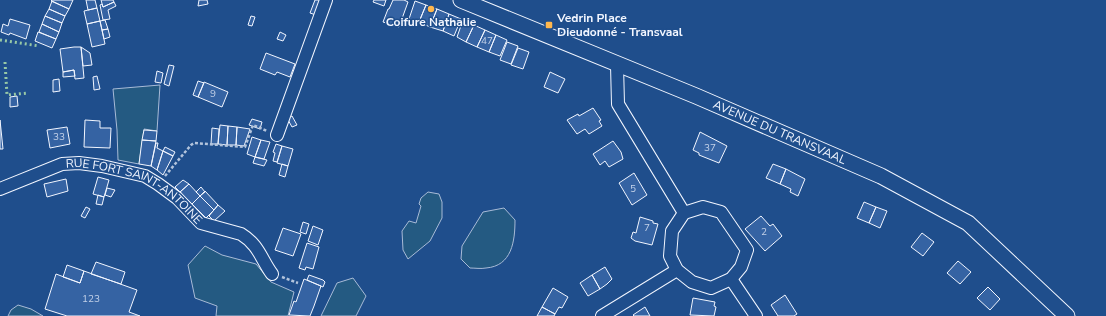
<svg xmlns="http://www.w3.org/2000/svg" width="1106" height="316" viewBox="0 0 1106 316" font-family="'Nunito Sans',sans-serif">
	<rect width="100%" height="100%" fill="#1f4e8c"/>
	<path fill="#245a82" stroke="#a8bbd7" d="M 160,85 L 157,131 L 144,129 L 139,164 L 118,160 L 117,130 L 113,89 Z
		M 428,192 L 439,194 L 442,202 L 442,218 L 430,241 L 408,259 L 403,250 L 402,231 L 409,221 L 416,223 L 421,206 L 419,204 L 421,198 Z
		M 504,208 L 515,220 C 515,241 512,266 486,268 C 481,269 475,268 470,268 L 461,259 L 462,246 L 483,212 Z
		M 205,246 L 222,255 L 256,264 L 271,282 L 294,292 L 288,316 L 216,316 L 217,306 L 195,298 L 188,265 Z
		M 353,278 L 366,296 L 356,316 L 321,316 L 337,283 Z
		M 18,305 L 31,309 L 43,316 L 8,316 L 11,310 Z"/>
	<path fill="#3563a3" stroke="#f2f6ff" d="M 52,0 L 73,0 L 69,9 L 51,1 Z
		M 86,0 L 95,0 L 97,8 L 88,10 Z
		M 101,0 L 113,0 L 114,2 L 103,7 Z
		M 199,0 L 207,0 L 208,4 L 198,6 Z
		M 315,0 L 322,0 L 316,15 L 310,13 Z
		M 374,0 L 386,0 L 384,6 L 373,2 Z
		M 393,0 L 404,0 L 408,2 L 399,27 L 383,22 L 388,9 L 389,9 Z
		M 52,1 L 69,9 L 65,16 L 49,9 Z
		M 415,1 L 426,5 L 419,22 L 409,19 Z
		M 114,2 L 116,6 L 108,10 L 110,19 L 103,20 L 100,5 L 102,4 L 103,7 Z
		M 426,5 L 437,9 L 430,27 L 419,22 Z
		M 97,8 L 100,21 L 87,24 L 84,11 Z
		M 49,9 L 65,16 L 62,23 L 45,16 Z
		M 437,9 L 449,14 L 443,31 L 430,27 Z
		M 449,14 L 461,19 L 454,36 L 443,31 Z
		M 45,16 L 62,23 L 59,32 L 42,24 Z
		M 251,16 L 255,17 L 252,26 L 248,25 Z
		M 10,19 L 30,25 L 26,39 L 10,33 L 9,35 L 1,32 L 3,24 L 8,26 Z
		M 105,20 L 108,29 L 102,30 L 100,21 Z
		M 463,20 L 474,25 L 466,42 L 457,37 Z
		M 100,21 L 105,44 L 92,47 L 87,24 Z
		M 42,24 L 59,32 L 56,39 L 39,32 Z
		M 474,25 L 485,30 L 477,47 L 466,42 Z
		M 108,29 L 110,37 L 104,39 L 102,30 Z
		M 485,30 L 496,35 L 489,52 L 477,47 Z
		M 38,32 L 56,39 L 52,48 L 35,41 Z
		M 280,32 L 286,35 L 283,41 L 277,39 Z
		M 496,35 L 507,40 L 500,56 L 489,52 Z
		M 507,42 L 518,46 L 511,64 L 500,60 Z
		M 74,47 L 81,47 L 84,78 L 75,79 L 74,70 L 63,72 L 60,49 Z
		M 81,47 L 90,53 L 92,65 L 83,66 Z
		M 518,48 L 529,52 L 523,69 L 511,65 Z
		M 266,53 L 295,64 L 290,77 L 277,72 L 275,75 L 260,69 Z
		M 169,65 L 174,66 L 169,86 L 164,84 Z
		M 74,70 L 75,76 L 63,77 L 63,72 Z
		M 157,71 L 163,73 L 161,83 L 155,82 Z
		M 550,72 L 565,79 L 558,93 L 544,87 Z
		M 97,76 L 100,89 L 94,90 L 93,77 Z
		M 59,79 L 60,91 L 53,92 L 53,80 Z
		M 198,81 L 204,83 L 198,97 L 193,95 Z
		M 204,82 L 228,92 L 222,107 L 198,97 Z
		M 17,96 L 18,106 L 10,107 L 10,97 Z
		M 593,108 L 601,120 L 599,121 L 602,126 L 589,134 L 585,129 L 577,134 L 567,120 L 578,114 L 579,116 Z
		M 292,116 L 297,125 L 292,127 L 287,118 Z
		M 252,119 L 262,122 L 260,129 L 249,125 Z
		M 0,120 L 3,149 L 0,149 Z
		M 85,120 L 100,121 L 100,128 L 111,128 L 110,148 L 84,147 Z
		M 220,125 L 228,126 L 227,145 L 218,144 Z
		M 228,126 L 237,127 L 236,145 L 227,145 Z
		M 67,127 L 70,144 L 50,148 L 47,130 Z
		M 237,127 L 250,129 L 244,146 L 236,145 Z
		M 212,128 L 219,129 L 218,144 L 211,144 Z
		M 144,130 L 157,131 L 156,141 L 142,140 Z
		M 700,132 L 727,146 L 719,163 L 699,155 L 699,153 L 693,150 Z
		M 252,137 L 261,140 L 255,157 L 247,154 Z
		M 142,140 L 156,141 L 151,166 L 139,164 Z
		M 261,140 L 270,142 L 264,159 L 255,157 Z
		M 613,141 L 621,152 L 623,159 L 609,167 L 605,161 L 600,165 L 593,154 Z
		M 156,143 L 158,143 L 157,148 L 163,151 L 157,170 L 151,166 Z
		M 276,144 L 282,146 L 277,162 L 273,161 L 275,153 L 273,152 Z
		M 282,146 L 293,149 L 288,166 L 277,163 Z
		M 165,147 L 175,152 L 173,156 L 163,151 Z
		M 163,151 L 173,156 L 163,175 L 157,170 Z
		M 255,157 L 267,160 L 264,166 L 253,163 Z
		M 282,164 L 288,166 L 285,177 L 279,175 Z
		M 773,164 L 786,169 L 780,184 L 766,178 Z
		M 786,169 L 805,179 L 798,196 L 790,192 L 791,189 L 780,184 Z
		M 634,173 L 647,195 L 632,205 L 619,183 Z
		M 98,177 L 109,180 L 104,197 L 93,194 Z
		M 66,179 L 68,191 L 47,197 L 44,184 Z
		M 183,180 L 189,184 L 180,192 L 175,187 Z
		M 189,184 L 200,196 L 192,204 L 180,192 Z
		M 201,187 L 205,192 L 200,196 L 196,192 Z
		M 107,188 L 115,190 L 111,197 L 105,195 Z
		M 205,191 L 218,205 L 214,210 L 200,196 Z
		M 98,195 L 104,197 L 102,205 L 96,204 Z
		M 200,196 L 214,210 L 206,218 L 192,204 Z
		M 864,202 L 876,207 L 869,223 L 857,218 Z
		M 218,205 L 225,211 L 214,221 L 209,216 Z
		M 86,207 L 90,209 L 85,218 L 81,216 Z
		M 876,207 L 887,211 L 880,228 L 869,223 Z
		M 761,216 L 770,226 L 773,224 L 782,236 L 765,251 L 745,229 Z
		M 640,217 L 653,221 L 653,223 L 658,224 L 652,245 L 635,241 L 631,238 L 633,232 L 636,233 Z
		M 303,222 L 309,224 L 306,234 L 300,232 Z
		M 313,226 L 323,230 L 318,245 L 308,241 Z
		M 283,228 L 301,234 L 293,256 L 275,250 Z
		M 922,233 L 934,242 L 923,256 L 911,247 Z
		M 307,243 L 319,247 L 313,269 L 306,267 L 305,270 L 299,268 Z
		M 958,261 L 971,272 L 960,284 L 947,273 Z
		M 96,262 L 125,272 L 121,284 L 91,274 Z
		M 67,265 L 84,271 L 80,283 L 63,277 Z
		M 605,267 L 612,279 L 607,284 L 600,289 L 592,275 Z
		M 84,271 L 137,290 L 129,312 L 140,316 L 67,316 L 45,309 L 56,274 L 80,283 Z
		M 309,275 L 323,280 L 325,282 L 323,287 L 307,280 Z
		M 592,275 L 600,289 L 588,296 L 580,283 Z
		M 304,279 L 321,286 L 314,306 L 310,316 L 289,315 L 294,301 L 296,302 Z
		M 988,287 L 1000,299 L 990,310 L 977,298 Z
		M 553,288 L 568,297 L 562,308 L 559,307 L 555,314 L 542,307 Z
		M 785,295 L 797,314 L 794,316 L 778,316 L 771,305 Z
		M 693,298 L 715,302 L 714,306 L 716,307 L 714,316 L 690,315 Z
		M 542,307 L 555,314 L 554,316 L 537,316 Z
		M 645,307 L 650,316 L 634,316 L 633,315 Z"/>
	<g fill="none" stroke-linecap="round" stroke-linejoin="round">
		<defs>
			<g id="minor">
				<path d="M 617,65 L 618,104 L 684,213"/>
				<path d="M 277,135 L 326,0"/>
				<path id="s1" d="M 0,189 L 62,164 L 79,163 L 102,166 L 145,176 L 158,184 L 177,198 L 201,223 L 241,234 C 259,245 261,259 272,274"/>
				<path d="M 703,207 L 721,212 L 747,250 L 741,267 L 731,279 L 711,288 L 692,282 L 677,270 L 670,256 L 672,231 L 684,213 Z"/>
				<path d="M 731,279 L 756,316"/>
				<path d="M 602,316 L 677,270"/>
			</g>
			<g id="tertiary">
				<path id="s2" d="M 461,0 L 696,96 L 881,176 L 968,223 L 1067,316"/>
			</g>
		</defs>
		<use href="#minor" stroke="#f2f6ff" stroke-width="14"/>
		<use href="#tertiary" stroke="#f2f6ff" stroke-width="17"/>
		<path stroke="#b3c4dc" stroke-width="2.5" stroke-dasharray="3 2" stroke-linecap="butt" d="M 165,176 L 191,145 L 194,143 L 245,147 L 253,125 L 267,131
			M 282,277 L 298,283"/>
		<use href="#minor" stroke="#1f4e8c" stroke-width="12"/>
		<use href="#tertiary" stroke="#1f4e8c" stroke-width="15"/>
		<path stroke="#97c8a6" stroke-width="3" stroke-dasharray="2 3" stroke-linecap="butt" d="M 0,40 L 39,46
			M 5,62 L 7,95 L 28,93"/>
	</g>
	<g fill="#ffb74d" stroke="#1f4e8c" stroke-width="1.5">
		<circle cx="431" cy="9" r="4"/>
		<rect x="545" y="21" width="8" height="8" rx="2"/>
	</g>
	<g text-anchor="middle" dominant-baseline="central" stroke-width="3" stroke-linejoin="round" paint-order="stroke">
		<g font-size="10" fill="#c3d1e8">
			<text x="487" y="41">47</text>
			<text x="213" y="94">9</text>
			<text x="59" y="137">33</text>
			<text x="710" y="148">37</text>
			<text x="633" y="189">5</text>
			<text x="647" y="228">7</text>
			<text x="764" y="232">2</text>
			<text x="91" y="299">123</text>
		</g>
		<g font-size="12" font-weight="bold" fill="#f2f6ff" stroke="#1f4e8c" text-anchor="start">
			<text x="557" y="18">Vedrin Place<tspan x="557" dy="14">Dieudonné - Transvaal</tspan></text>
			<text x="431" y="22" text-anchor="middle">Coifure Nathalie</text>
		</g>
		<g font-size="12" fill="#f2f6ff" stroke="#1f4e8c">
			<text stroke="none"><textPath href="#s2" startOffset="345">AVENUE DU TRANSVAAL</textPath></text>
			<text stroke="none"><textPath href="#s1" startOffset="147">RUE FORT SAINT-ANTOINE</textPath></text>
		</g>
	</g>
</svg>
